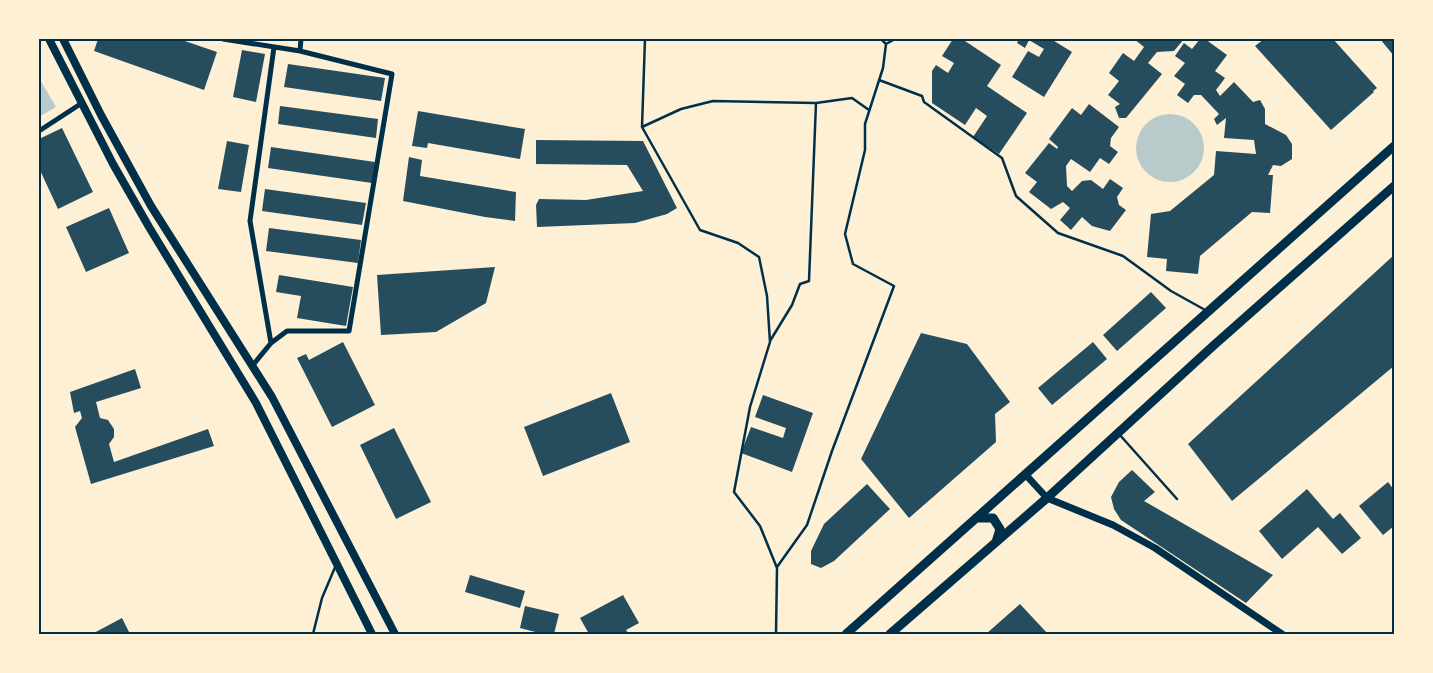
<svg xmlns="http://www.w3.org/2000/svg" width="1433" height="673" viewBox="0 0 1433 673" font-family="'Roboto Serif',serif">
	<rect width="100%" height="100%" fill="#fdf0d5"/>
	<path fill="#b9caca" d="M 39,78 L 56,107 L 39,117 Z
		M1136 148a34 34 0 1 1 68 0a34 34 0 1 1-68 0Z"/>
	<path fill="#264d5e" d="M 98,39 L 179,39 L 217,52 L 204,90 L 94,51 Z
		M 953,39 L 962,39 L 1001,65 L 987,86 L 1027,113 L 999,154 L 973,137 L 987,116 L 976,108 L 965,125 L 932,103 L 932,71 L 936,65 L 948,73 L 954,63 L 942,56 Z
		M 1019,39 L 1051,39 L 1072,52 L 1044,97 L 1012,77 L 1028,51 L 1039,57 L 1044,49 L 1029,40 L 1025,48 L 1017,43 Z
		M 1134,39 L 1184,39 L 1174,51 L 1157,52 L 1148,63 L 1162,74 L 1126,118 L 1119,118 L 1115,107 L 1120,104 L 1108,95 L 1119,81 L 1109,73 L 1123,53 L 1134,61 L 1144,47 Z
		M 1200,39 L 1205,39 L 1227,55 L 1215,71 L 1225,78 L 1216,90 L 1220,96 L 1234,82 L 1253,102 L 1260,100 L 1265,109 L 1265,124 L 1286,135 L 1292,144 L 1292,159 L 1281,166 L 1273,165 L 1268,175 L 1273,175 L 1270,213 L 1252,212 L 1200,256 L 1198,274 L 1166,271 L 1167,259 L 1147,257 L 1151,214 L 1170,211 L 1214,175 L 1216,151 L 1256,154 L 1254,140 L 1224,138 L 1226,118 L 1217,125 L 1214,119 L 1219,114 L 1201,95 L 1194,95 L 1188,103 L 1177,95 L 1185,84 L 1174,76 L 1185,63 L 1175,56 L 1184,43 L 1192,49 Z
		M 1264,39 L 1333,39 L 1377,88 L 1373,91 L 1374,92 L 1331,130 L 1255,46 Z
		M 1380,39 L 1394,39 L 1394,56 Z
		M 242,50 L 265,54 L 256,102 L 233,97 Z
		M 288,64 L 385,78 L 381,101 L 284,87 Z
		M 1089,104 L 1119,127 L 1111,138 L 1110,146 L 1118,152 L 1109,164 L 1100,158 L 1090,172 L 1071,159 L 1066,166 L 1067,186 L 1072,191 L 1082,181 L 1091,180 L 1103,189 L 1110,179 L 1123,188 L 1117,197 L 1119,205 L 1126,210 L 1110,231 L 1092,226 L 1082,217 L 1071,230 L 1060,220 L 1070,208 L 1063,202 L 1051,209 L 1029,192 L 1037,182 L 1025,173 L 1049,143 L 1057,149 L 1058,147 L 1049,139 L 1072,108 L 1081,115 Z
		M 280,106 L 378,119 L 376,138 L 278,124 Z
		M 418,111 L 525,129 L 520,159 L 428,143 L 427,148 L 412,146 Z
		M 62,128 L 93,192 L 58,209 L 39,168 L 39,139 Z
		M 536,140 L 643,141 L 677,208 L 667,214 L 635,223 L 537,227 L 536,205 L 539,199 L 586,200 L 643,191 L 627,165 L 536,164 Z
		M 227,141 L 249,145 L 241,192 L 218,189 Z
		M 271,147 L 375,162 L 372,183 L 268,168 Z
		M 409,157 L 422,160 L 420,176 L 516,192 L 515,221 L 485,217 L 403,201 Z
		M 265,189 L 366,203 L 362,225 L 262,211 Z
		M 109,208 L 129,253 L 86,272 L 66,227 Z
		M 269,228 L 361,240 L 358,263 L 266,251 Z
		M 1394,255 L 1394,366 L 1232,501 L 1188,444 Z
		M 495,267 L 486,303 L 436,332 L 381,335 L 377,275 Z
		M 279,275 L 353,287 L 346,326 L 297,318 L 301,296 L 276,292 Z
		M 1151,292 L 1166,308 L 1117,351 L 1103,335 Z
		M 921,333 L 967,344 L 1010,402 L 995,414 L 996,442 L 909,518 L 861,459 Z
		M 343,342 L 375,405 L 332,427 L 297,358 L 306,354 L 309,360 Z
		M 1093,342 L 1107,359 L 1052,405 L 1038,388 Z
		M 135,369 L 141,388 L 96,402 L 100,418 L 108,420 L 114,429 L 114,437 L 109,444 L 114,462 L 208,429 L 214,446 L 91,484 L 75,427 L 82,418 L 80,411 L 74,413 L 70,392 Z
		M 611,393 L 630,442 L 543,476 L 524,427 Z
		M 763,395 L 813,413 L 792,472 L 741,453 L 751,427 L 783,438 L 786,428 L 755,417 Z
		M 394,428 L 431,502 L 396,519 L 360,445 Z
		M 1132,470 L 1155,492 L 1144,501 L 1273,575 L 1246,603 L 1121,520 L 1114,509 L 1111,497 L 1119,482 Z
		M 1388,482 L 1394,490 L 1394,526 L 1383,535 L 1359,506 Z
		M 867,484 L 890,509 L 834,561 L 821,568 L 811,564 L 811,551 L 824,524 Z
		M 1307,489 L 1333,519 L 1340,513 L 1361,538 L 1342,554 L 1318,527 L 1282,559 L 1259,531 Z
		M 470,575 L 525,591 L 520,608 L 465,592 Z
		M 623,595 L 639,623 L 626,630 L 629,634 L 589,634 L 580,618 Z
		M 1020,604 L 1048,634 L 986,634 Z
		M 525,606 L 559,614 L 554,634 L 543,634 L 520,628 Z
		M 122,618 L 130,634 L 92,634 Z"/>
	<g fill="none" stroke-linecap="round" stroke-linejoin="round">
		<path stroke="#003049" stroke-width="2.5" d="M 645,39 L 642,127 L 700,230 L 738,243 L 759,257 L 767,296 L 770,342 L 750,407 L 734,492 L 760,526 L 777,568 L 776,634
			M 886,44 L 895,39
			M 879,80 L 922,96 L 924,102 L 1002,158 L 1016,196 L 1058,233 L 1123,256 L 1171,291 L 1207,311
			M 642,127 L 681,109 L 713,101 L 816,103 L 852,98 L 869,110
			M 770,341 L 792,305 L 800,284 L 809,281 L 816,103
			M 1119,434 L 1177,499
			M 777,567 L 807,525 L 832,451 L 894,286 L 853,264 L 845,234 L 865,150 L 865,124 L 883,68 L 886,44 L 881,39
			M 313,634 L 322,598 L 336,565"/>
		<path stroke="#003049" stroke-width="5" d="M 223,39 L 300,51 L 301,39
			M 39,131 L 82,103
			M 271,343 L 287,331 L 349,331 L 392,74 L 300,51
			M 253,365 L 271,343 L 250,221 L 274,47"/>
		<path stroke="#003049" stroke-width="7" d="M 1025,474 L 1047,498 L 1113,525 L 1155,548 L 1282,634"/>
		<path stroke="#003049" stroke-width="8" d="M 49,39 L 113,164 L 149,227 L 256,403 L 372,634
			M 63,39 L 101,115 L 151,206 L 272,397 L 395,634"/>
		<path stroke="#003049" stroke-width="9" d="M 976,518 L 993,518 L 1000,529 L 996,542
			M 846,634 L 1394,146
			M 890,634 L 1047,498 L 1213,346 L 1394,186"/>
	</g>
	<rect width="1433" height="673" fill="none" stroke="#fdf0d5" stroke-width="80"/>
	<rect x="40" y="40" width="1353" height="593" fill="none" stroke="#003049" stroke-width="2"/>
</svg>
